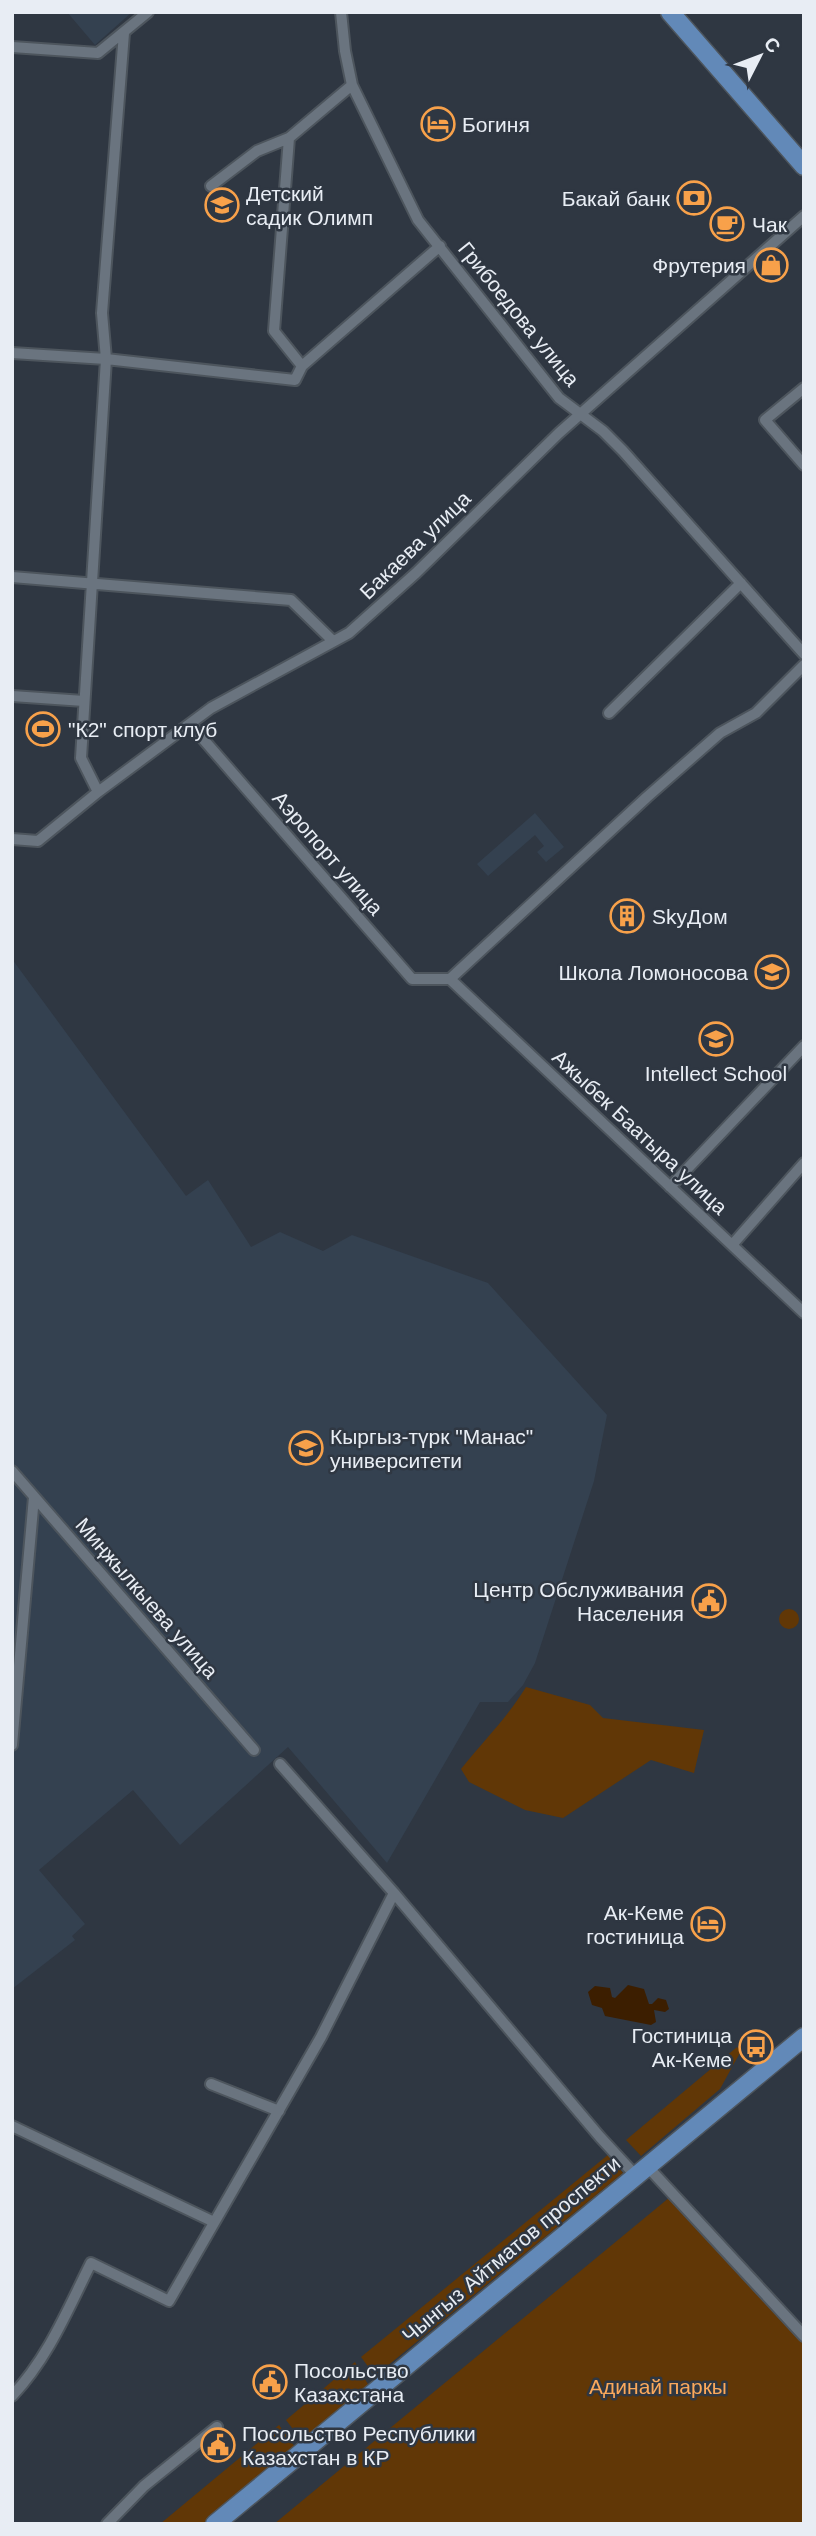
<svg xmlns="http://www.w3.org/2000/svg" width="816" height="2536" viewBox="0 0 816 2536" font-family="Helvetica,sans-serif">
	<rect width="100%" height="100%" fill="#2f3742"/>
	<path fill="#344150" d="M 67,12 L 132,12 L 95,45 Z
		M 213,194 L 234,197 L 230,217 L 209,213 Z
		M 535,813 L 564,847 L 546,862 L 537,852 L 544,846 L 535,835 L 488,876 L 477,864 Z
		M 12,959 L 186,1196 L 208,1180 L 251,1247 L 280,1232 L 323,1251 L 352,1235 L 488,1283 L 607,1415 L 594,1481 L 535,1663 L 523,1685 L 508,1702 L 480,1702 L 387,1863 L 288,1747 L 180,1845 L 133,1790 L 39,1870 L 85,1924 L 72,1936 L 75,1940 L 12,1989 Z"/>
	<path fill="#613706" d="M779 1619a10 10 0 1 1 20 0a10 10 0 1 1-20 0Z
		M 526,1687 L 590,1705 L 603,1718 L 704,1730 L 694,1773 L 651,1760 L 563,1818 L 525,1810 L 469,1782 L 461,1769 C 484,1740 507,1718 526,1687 Z
		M 737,2047 L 741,2051 L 720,2089 L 641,2156 L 626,2140 Z
		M 609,2154 L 623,2173 L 375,2376 L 361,2357 Z
		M 670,2197 L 804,2340 L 804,2524 L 274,2524 Z
		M 355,2362 L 369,2386 L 302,2441 L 286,2420 Z
		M 279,2425 L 295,2447 L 202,2524 L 160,2524 Z"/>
	<path fill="#3c1e00" d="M 628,1985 L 644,1989 L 649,2004 L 652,2004 L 658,1998 L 666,2000 L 669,2009 L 665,2012 L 654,2010 L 656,2022 L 651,2025 L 605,2016 L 602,2008 L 592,2005 L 588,1992 L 595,1986 L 610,1988 L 612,1997 L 615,1998 Z"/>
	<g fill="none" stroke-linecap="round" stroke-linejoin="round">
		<defs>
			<path id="minor" d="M 341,12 L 345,51 L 352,85 L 418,220 L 559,398 L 603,431 L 623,451 L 804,654
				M 12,47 L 98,53 L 148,12
				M 211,186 L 257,151 L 289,138
				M 12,353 L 106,359 L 295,380 L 302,366 L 440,246
				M 302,366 L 274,331 L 289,138 L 352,85
				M 804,388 L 765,420 L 804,465
				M 12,577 L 291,600 L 333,641
				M 12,696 L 84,701
				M 609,713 L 741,583
				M 190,724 L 412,979 L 450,979
				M 98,792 L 81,758 L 106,359 L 102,313 L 124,33
				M 12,839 L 38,841 L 98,792 L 211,708 L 349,633 L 416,573 L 559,433 L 804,216
				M 450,979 L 804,1313
				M 450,979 L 647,797 L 720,733 L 756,713 L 804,665
				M 670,1187 L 804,1046
				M 732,1245 L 804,1163
				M 12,1471 L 254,1750
				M 12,1745 L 34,1497
				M 280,1764 L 394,1893 L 600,2137 L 636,2176
				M 211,2084 L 279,2111
				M 12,2126 L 214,2222
				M 647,2166 L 804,2336
				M 12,2396 C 48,2358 68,2309 91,2263 L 169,2301 L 321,2037 L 394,1893
				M 107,2524 L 144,2486 L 217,2427"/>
			<path id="primary" d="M 670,12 L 804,166
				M 215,2524 L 804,2037"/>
		</defs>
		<use href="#minor" stroke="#4d555d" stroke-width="14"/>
		<use href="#primary" stroke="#4d555d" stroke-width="21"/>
		<use href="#minor" stroke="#6a747f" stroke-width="10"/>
		<use href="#primary" stroke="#6289b8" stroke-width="18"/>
	</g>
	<defs>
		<symbol id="hotel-ring" viewBox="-11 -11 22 22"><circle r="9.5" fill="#2f3742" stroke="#f8a14a" stroke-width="1.5"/><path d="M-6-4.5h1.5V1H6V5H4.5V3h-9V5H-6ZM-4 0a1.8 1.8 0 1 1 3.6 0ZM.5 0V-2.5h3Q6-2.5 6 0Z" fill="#f8a14a"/></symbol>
		<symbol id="bank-ring" viewBox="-11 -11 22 22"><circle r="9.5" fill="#2f3742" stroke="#f8a14a" stroke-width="1.5"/><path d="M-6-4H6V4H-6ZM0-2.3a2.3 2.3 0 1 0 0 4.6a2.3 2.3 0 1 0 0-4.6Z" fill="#f8a14a"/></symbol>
		<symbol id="school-ring" viewBox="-11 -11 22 22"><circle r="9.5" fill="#2f3742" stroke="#f8a14a" stroke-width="1.5"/><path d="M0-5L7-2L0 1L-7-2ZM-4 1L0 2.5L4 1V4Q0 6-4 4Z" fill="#f8a14a"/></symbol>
		<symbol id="cafe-ring" viewBox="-11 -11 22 22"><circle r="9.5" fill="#2f3742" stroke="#f8a14a" stroke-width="1.5"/><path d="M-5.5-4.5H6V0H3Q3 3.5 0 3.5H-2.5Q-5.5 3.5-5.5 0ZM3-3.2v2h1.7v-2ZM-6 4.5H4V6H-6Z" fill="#f8a14a"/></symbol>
		<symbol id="shop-ring" viewBox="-11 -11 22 22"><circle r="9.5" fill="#2f3742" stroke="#f8a14a" stroke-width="1.5"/><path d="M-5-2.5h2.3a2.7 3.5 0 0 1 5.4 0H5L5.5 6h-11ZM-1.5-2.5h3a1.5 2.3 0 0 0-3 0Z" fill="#f8a14a"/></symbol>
		<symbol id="stadium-ring" viewBox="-11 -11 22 22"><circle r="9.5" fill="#2f3742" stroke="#f8a14a" stroke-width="1.5"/><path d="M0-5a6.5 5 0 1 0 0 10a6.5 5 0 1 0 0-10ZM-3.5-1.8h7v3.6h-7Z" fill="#f8a14a"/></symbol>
		<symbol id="building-ring" viewBox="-11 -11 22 22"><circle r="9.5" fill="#2f3742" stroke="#f8a14a" stroke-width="1.5"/><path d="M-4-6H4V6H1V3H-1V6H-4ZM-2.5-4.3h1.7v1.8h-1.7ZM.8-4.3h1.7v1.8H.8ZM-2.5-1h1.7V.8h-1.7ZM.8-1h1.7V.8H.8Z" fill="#f8a14a"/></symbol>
		<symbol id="university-ring" viewBox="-11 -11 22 22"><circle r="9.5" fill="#2f3742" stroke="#f8a14a" stroke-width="1.5"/><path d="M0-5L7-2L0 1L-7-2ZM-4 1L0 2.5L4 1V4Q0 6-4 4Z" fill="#f8a14a"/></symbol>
		<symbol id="civic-ring" viewBox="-11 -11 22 22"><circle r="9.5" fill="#2f3742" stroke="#f8a14a" stroke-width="1.5"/><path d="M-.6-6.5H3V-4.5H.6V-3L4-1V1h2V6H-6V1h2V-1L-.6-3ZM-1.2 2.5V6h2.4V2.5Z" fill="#f8a14a"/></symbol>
		<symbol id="bus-ring" viewBox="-11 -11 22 22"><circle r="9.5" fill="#2f3742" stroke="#f8a14a" stroke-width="1.5"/><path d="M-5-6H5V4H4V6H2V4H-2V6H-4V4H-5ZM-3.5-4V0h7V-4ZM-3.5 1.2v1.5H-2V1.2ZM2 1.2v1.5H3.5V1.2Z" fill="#f8a14a"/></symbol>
	</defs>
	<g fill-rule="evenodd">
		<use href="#hotel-ring" x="419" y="105" width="38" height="38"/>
		<use href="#bank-ring" x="675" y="179" width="38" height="38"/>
		<use href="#school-ring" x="203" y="186" width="38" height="38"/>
		<use href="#cafe-ring" x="708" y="205" width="38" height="38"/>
		<use href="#shop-ring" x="752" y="246" width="38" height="38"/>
		<use href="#stadium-ring" x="24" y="710" width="38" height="38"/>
		<use href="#building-ring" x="608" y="897" width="38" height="38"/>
		<use href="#school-ring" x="753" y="953" width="38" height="38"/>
		<use href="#school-ring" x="697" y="1020" width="38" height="38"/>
		<use href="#university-ring" x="287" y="1429" width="38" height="38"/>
		<use href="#civic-ring" x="690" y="1582" width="38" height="38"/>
		<use href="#hotel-ring" x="689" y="1905" width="38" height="38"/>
		<use href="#bus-ring" x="737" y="2028" width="38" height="38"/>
		<use href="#civic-ring" x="251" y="2363" width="38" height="38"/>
		<use href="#civic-ring" x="199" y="2426" width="38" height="38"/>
	</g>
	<g text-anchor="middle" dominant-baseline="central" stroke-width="5" stroke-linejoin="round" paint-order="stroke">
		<g font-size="21" fill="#e8edf4" stroke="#2f3742" text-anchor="start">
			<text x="462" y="124">Богиня</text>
			<text x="246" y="193">Детский<tspan x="246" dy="24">садик Олимп</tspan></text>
			<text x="670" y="198" text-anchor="end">Бакай банк</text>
			<text x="752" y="224">Чак</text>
			<text x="746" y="265" text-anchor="end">Фрутерия</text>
			<text x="68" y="729">"К2" спорт клуб</text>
			<text x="652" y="916">SkyДом</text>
			<text x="748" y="972" text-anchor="end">Школа Ломоносова</text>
			<text x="716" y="1073" text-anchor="middle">Intellect School</text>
			<text x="330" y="1436">Кыргыз-түрк "Манас"<tspan x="330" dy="24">университети</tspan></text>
			<text x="684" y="1589" text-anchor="end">Центр Обслуживания<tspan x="684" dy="24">Населения</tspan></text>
			<text x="684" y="1912" text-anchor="end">Ак-Кеме<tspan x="684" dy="24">гостиница</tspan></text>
			<text x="732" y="2035" text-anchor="end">Гостиница<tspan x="732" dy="24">Ак-Кеме</tspan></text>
			<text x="294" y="2370">Посольство<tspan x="294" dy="24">Казахстана</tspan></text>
			<text x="242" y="2433">Посольство Республики<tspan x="242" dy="24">Казахстан в КР</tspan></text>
		</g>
		<g font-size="21" fill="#e8edf4" stroke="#2f3742">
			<text transform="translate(519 314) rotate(51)">Грибоедова улица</text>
			<text transform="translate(415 545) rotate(-44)">Бакаева улица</text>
			<text transform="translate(328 853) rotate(49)">Аэропорт улица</text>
			<text transform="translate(640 1132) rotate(43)">Ажыбек Баатыра улица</text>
			<text transform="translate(147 1598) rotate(49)">Миңжылкыева улица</text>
			<text transform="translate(511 2249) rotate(-40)">Чынгыз Айтматов проспекти</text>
		</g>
		<g font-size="21" fill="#fba95b" stroke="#2f3742">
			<text x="658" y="2386">Адинай паркы</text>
		</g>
	</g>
	<rect width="816" height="2536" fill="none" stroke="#e8edf4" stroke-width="28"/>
	<g transform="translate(760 56) rotate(48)" stroke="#2f3742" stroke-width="5" paint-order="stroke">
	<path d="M0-5L12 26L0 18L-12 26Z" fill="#e8edf4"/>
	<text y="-10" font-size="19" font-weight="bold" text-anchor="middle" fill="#e8edf4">С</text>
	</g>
</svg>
